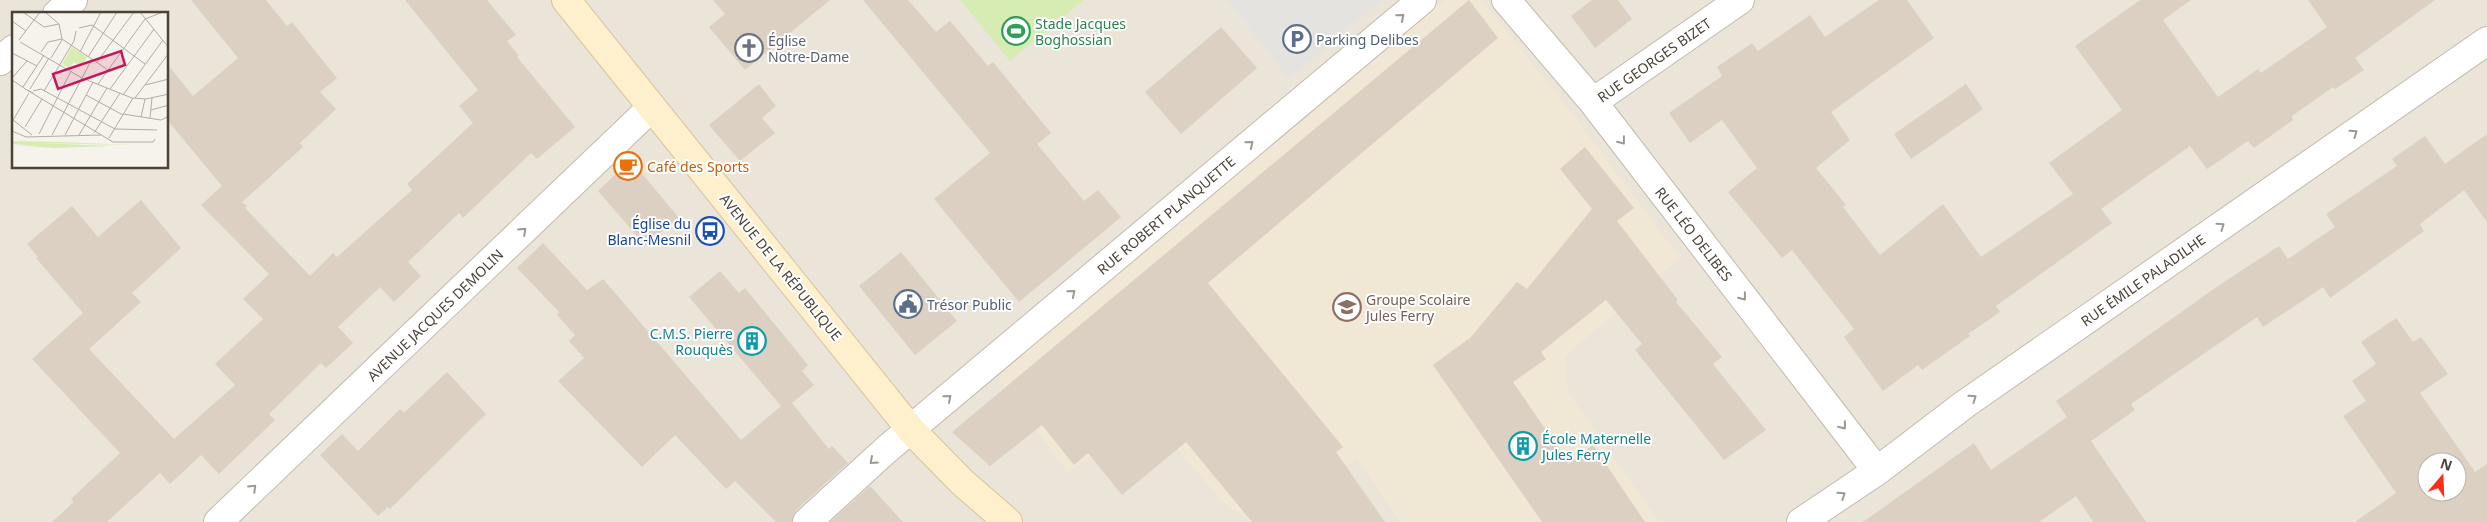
<svg xmlns="http://www.w3.org/2000/svg" width="2487" height="522" viewBox="0 0 2487 522" font-family="'Noto Sans',sans-serif">
	<rect width="100%" height="100%" fill="#f6f2ec"/>
	<path fill="#eae4d9" fill-rule="evenodd" d="M 0,0 L 2487,0 L 2487,522 L 0,522 ZM 14,14 L 168,14 L 168,168 L 14,168 ZM 2427,462 L 2457,462 L 2457,492 L 2427,492 Z"/>
	<path fill="#f0e7d5" d="M 1445,0 L 1482,0 L 1575,117 L 1680,258 L 1565,356 L 1568,392 L 1659,522 L 1400,522 L 1357,459 L 1252,522 L 1226,505 L 1147,416 L 1068,473 L 993,371 Z"/>
	<path fill="#d6ecb3" d="M 960,0 L 1084,0 L 1010,61 Z"/>
	<path fill="#e5e3e0" d="M 1227,0 L 1382,0 L 1289,79 Z"/>
	<path fill="#dcd0c3" fill-rule="evenodd" d="M 191,0 L 266,0 L 287,26 L 292,22 L 337,78 L 320,92 L 336,109 L 300,143 L 303,147 L 242,202 L 247,206 L 245,208 L 310,276 L 333,253 L 337,257 L 412,190 L 407,184 L 473,123 L 459,106 L 478,90 L 405,0 L 487,0 L 516,35 L 507,41 L 519,56 L 517,57 L 575,127 L 537,159 L 531,153 L 463,218 L 459,213 L 408,262 L 421,276 L 394,302 L 380,287 L 338,327 L 353,343 L 326,368 L 321,363 L 269,414 L 275,420 L 219,474 L 201,455 L 170,484 L 160,473 L 107,522 L 52,522 L 74,502 L 71,499 L 120,453 L 32,359 L 83,313 L 36,258 L 38,257 L 27,244 L 72,206 L 98,237 L 141,200 L 181,248 L 132,293 L 141,302 L 89,349 L 174,439 L 235,385 L 215,364 L 263,319 L 243,299 L 269,274 L 201,205 L 222,186 L 168,121 L 168,65 L 193,96 L 238,58 Z
		M 713,0 L 830,0 L 745,70 L 709,27 L 725,14 Z
		M 863,0 L 908,0 L 936,32 L 950,21 L 988,66 L 993,62 L 1051,133 L 1037,144 L 1084,201 L 1098,190 L 1121,217 L 1019,302 L 934,199 L 990,153 Z
		M 1469,0 L 1498,38 L 1208,283 L 1343,447 L 1336,452 L 1385,522 L 1252,522 L 1186,442 L 1122,495 L 1088,453 L 1074,465 L 1042,425 L 990,466 L 952,432 Z
		M 1592,0 L 1618,0 L 1632,19 L 1595,48 L 1571,16 Z
		M 1879,0 L 1907,0 L 1934,38 L 1831,112 L 1850,140 L 1816,168 L 1846,205 L 1843,207 L 1880,255 L 1943,204 L 1981,257 L 2073,194 L 2049,163 L 2122,110 L 2075,46 L 2140,0 L 2191,0 L 2163,20 L 2218,97 L 2258,69 L 2261,73 L 2327,27 L 2308,0 L 2435,0 L 2355,58 L 2364,70 L 2335,89 L 2333,87 L 2292,116 L 2293,120 L 2254,148 L 2248,141 L 2207,169 L 2190,146 L 2101,209 L 2112,223 L 1996,306 L 2000,312 L 1968,334 L 1970,336 L 1922,370 L 1918,365 L 1883,391 L 1844,337 L 1854,329 L 1792,250 L 1782,258 L 1728,192 L 1757,168 L 1722,120 L 1690,143 L 1669,113 L 1722,76 L 1717,67 L 1752,43 L 1758,51 L 1810,15 L 1825,37 Z
		M 1221,27 L 1257,68 L 1181,134 L 1145,92 Z
		M 759,84 L 776,106 L 762,118 L 775,133 L 740,161 L 709,125 Z
		M 1966,84 L 1983,109 L 1911,159 L 1894,134 Z
		M 2487,134 L 2487,222 L 2464,190 L 2420,224 L 2424,231 L 2330,298 L 2323,287 L 2263,327 L 2257,317 L 2131,404 L 2135,410 L 2091,441 L 2146,522 L 2093,522 L 2076,496 L 2039,522 L 1863,522 L 1974,443 L 1991,470 L 2067,417 L 2056,401 L 2218,286 L 2279,246 L 2288,259 L 2335,227 L 2326,214 L 2397,166 L 2392,159 L 2425,136 L 2445,164 Z
		M 1585,147 L 1634,208 L 1617,221 L 1678,300 L 1676,302 L 1722,357 L 1713,364 L 1766,430 L 1724,460 L 1635,350 L 1642,344 L 1606,300 L 1541,352 L 1546,359 L 1513,382 L 1569,464 L 1593,445 L 1645,522 L 1542,522 L 1433,365 L 1471,337 L 1517,282 L 1527,289 L 1592,209 L 1560,169 Z
		M 624,166 L 639,170 L 679,218 L 645,245 L 598,191 Z
		M 543,243 L 587,290 L 603,279 L 741,440 L 781,406 L 689,297 L 720,271 L 739,293 L 745,288 L 808,365 L 802,371 L 814,385 L 792,403 L 829,449 L 832,446 L 848,463 L 796,510 L 792,522 L 776,522 L 735,481 L 726,489 L 675,435 L 642,467 L 558,381 L 584,358 L 569,341 L 575,335 L 557,315 L 559,312 L 517,268 Z
		M 901,252 L 957,321 L 915,355 L 859,286 Z
		M 2396,318 L 2413,342 L 2421,337 L 2448,374 L 2420,393 L 2475,472 L 2487,464 L 2487,522 L 2355,522 L 2396,493 L 2343,416 L 2366,401 L 2352,381 L 2376,364 L 2361,342 ZM 2427,462 L 2457,462 L 2457,492 L 2427,492 Z
		M 447,372 L 486,414 L 390,509 L 388,507 L 378,516 L 320,455 L 342,434 L 358,451 L 400,409 L 404,413 Z
		M 870,486 L 903,522 L 830,522 Z"/>
	<g fill="none" stroke-linecap="round" stroke-linejoin="round">
		<defs>
			<path id="street" d="M 1506,0 L 1593,102 L 1877,471
				M 57,14 L 73,0
				M 0,61 L 14,49
				M 1593,102 L 1740,0
				M 218,522 L 651,108
				M 807,522 L 887,449 L 1422,0
				M 1801,522 L 1877,471 L 1965,404 L 2487,41"/>
			<path id="secondary" d="M 566,0 L 911,430 L 962,482 L 1008,522"/>
		</defs>
		<use href="#street" stroke="#c3baad" stroke-width="30"/>
		<use href="#secondary" stroke="#d8c49a" stroke-width="30"/>
		<use href="#street" stroke="#fff" stroke-width="28"/>
		<use href="#secondary" stroke="#fff0cd" stroke-width="28"/>
	</g>
	<defs><path id="oneway-chevron" d="M-2-3.5L2.5 0L-2 3.5" fill="none" stroke-width="1.6" stroke-linecap="round" stroke-linejoin="round" transform="scale(1.25)"/></defs>
	<g stroke="#9c9892">
		<use href="#oneway-chevron" transform="translate(1401 17) rotate(-40)"/>
		<use href="#oneway-chevron" transform="translate(2354 133) rotate(-35)"/>
		<use href="#oneway-chevron" transform="translate(1622 141) rotate(52)"/>
		<use href="#oneway-chevron" transform="translate(1250 144) rotate(-40)"/>
		<use href="#oneway-chevron" transform="translate(2221 226) rotate(-35)"/>
		<use href="#oneway-chevron" transform="translate(523 231) rotate(-44)"/>
		<use href="#oneway-chevron" transform="translate(1072 293) rotate(-40)"/>
		<use href="#oneway-chevron" transform="translate(1743 297) rotate(52)"/>
		<use href="#oneway-chevron" transform="translate(948 398) rotate(-40)"/>
		<use href="#oneway-chevron" transform="translate(1973 398) rotate(-35)"/>
		<use href="#oneway-chevron" transform="translate(1843 426) rotate(52)"/>
		<use href="#oneway-chevron" transform="translate(873 461) rotate(138)"/>
		<use href="#oneway-chevron" transform="translate(253 488) rotate(-44)"/>
		<use href="#oneway-chevron" transform="translate(1842 495) rotate(-34)"/>
	</g>
	<defs>
		<symbol id="stadium-ring" viewBox="-11 -11 22 22"><circle r="9.5" fill="#fff" stroke="#2e9e5b" stroke-width="1.5"/><path d="M0-5a6.5 5 0 1 0 0 10a6.5 5 0 1 0 0-10ZM-3.5-1.8h7v3.6h-7Z" fill="#2e9e5b"/></symbol>
		<symbol id="parking-ring" viewBox="-11 -11 22 22"><circle r="9.5" fill="#fff" stroke="#5c6f8a" stroke-width="1.5"/><path d="M-3.5-5.5H1a3.5 3.5 0 0 1 0 7H-1V5.5H-3.5ZM-1-3.4V-.6H.8a1.4 1.4 0 0 0 0-2.8Z" fill="#5c6f8a"/></symbol>
		<symbol id="church-ring" viewBox="-11 -11 22 22"><circle r="9.5" fill="#fff" stroke="#6b7280" stroke-width="1.5"/><path d="M-1.2-6h2.4v3.5h3.3v2.4h-3.3V6h-2.4V-.1h-3.3v-2.4h3.3Z" fill="#6b7280"/></symbol>
		<symbol id="cafe-ring" viewBox="-11 -11 22 22"><circle r="9.5" fill="#fff" stroke="#e8710a" stroke-width="1.5"/><path d="M-5.5-4.5H6V0H3Q3 3.5 0 3.5H-2.5Q-5.5 3.5-5.5 0ZM3-3.2v2h1.7v-2ZM-6 4.5H4V6H-6Z" fill="#e8710a"/></symbol>
		<symbol id="bus-ring" viewBox="-11 -11 22 22"><circle r="9.5" fill="#fff" stroke="#1a4fb4" stroke-width="1.5"/><path d="M-5-6H5V4H4V6H2V4H-2V6H-4V4H-5ZM-3.5-4V0h7V-4ZM-3.5 1.2v1.5H-2V1.2ZM2 1.2v1.5H3.5V1.2Z" fill="#1a4fb4"/></symbol>
		<symbol id="civic-ring" viewBox="-11 -11 22 22"><circle r="9.5" fill="#fff" stroke="#5c6f8a" stroke-width="1.5"/><path d="M-.6-6.5H3V-4.5H.6V-3L4-1V1h2V6H-6V1h2V-1L-.6-3ZM-1.2 2.5V6h2.4V2.5Z" fill="#5c6f8a"/></symbol>
		<symbol id="school-ring" viewBox="-11 -11 22 22"><circle r="9.5" fill="#fff" stroke="#8d6e63" stroke-width="1.5"/><path d="M0-5L7-2L0 1L-7-2ZM-4 1L0 2.5L4 1V4Q0 6-4 4Z" fill="#8d6e63"/></symbol>
		<symbol id="building-ring" viewBox="-11 -11 22 22"><circle r="9.5" fill="#fff" stroke="#0f9aa8" stroke-width="1.5"/><path d="M-4-6H4V6H1V3H-1V6H-4ZM-2.5-4.3h1.7v1.8h-1.7ZM.8-4.3h1.7v1.8H.8ZM-2.5-1h1.7V.8h-1.7ZM.8-1h1.7V.8H.8Z" fill="#0f9aa8"/></symbol>
	</defs>
	<g fill-rule="evenodd">
		<use href="#stadium-ring" x="1000" y="15" width="32" height="32"/>
		<use href="#parking-ring" x="1281" y="23" width="32" height="32"/>
		<use href="#church-ring" x="733" y="32" width="32" height="32"/>
		<use href="#cafe-ring" x="612" y="150" width="32" height="32"/>
		<use href="#bus-ring" x="694" y="215" width="32" height="32"/>
		<use href="#civic-ring" x="892" y="288" width="32" height="32"/>
		<use href="#school-ring" x="1331" y="291" width="32" height="32"/>
		<use href="#building-ring" x="736" y="325" width="32" height="32"/>
		<use href="#building-ring" x="1507" y="430" width="32" height="32"/>
	</g>
	<g text-anchor="middle" dominant-baseline="central" stroke-width="4" stroke-linejoin="round" paint-order="stroke">
		<g font-size="14" fill="#27864d" stroke="#fff" text-anchor="start">
			<text x="1035" y="23">Stade Jacques<tspan x="1035" dy="16">Boghossian</tspan></text>
		</g>
		<g font-size="14" fill="#4e5e75" stroke="#fff" text-anchor="start">
			<text x="1316" y="39">Parking Delibes</text>
			<text x="927" y="304">Trésor Public</text>
		</g>
		<g font-size="14" fill="#5b616d" stroke="#fff" text-anchor="start">
			<text x="768" y="40">Église<tspan x="768" dy="16">Notre-Dame</tspan></text>
		</g>
		<g font-size="14" fill="#4b4338" stroke="#fff">
			<text transform="translate(1654 60) rotate(-35)">RUE GEORGES BIZET</text>
			<text transform="translate(1166 215) rotate(-40)">RUE ROBERT PLANQUETTE</text>
			<text transform="translate(1694 234) rotate(52)">RUE LÉO DELIBES</text>
			<text transform="translate(781 267) rotate(51)">AVENUE DE LA RÉPUBLIQUE</text>
			<text transform="translate(2143 280) rotate(-35)">RUE ÉMILE PALADILHE</text>
			<text transform="translate(435 315) rotate(-44)">AVENUE JACQUES DEMOLIN</text>
		</g>
		<g font-size="14" fill="#c56008" stroke="#fff" text-anchor="start">
			<text x="647" y="166">Café des Sports</text>
		</g>
		<g font-size="14" fill="#164399" stroke="#fff" text-anchor="end">
			<text x="691" y="223">Église du<tspan x="691" dy="16">Blanc-Mesnil</tspan></text>
		</g>
		<g font-size="14" fill="#785e54" stroke="#fff" text-anchor="start">
			<text x="1366" y="299">Groupe Scolaire<tspan x="1366" dy="16">Jules Ferry</tspan></text>
		</g>
		<g font-size="14" fill="#0d838f" stroke="#fff" text-anchor="end">
			<text x="733" y="333">C.M.S. Pierre<tspan x="733" dy="16">Rouquès</tspan></text>
			<text x="1542" y="438" text-anchor="start">École Maternelle<tspan x="1542" dy="16">Jules Ferry</tspan></text>
		</g>
	</g>
	<g transform="translate(12 12)">
		<rect width="156" height="156" fill="#f6f2ec"/>
		<path d="M 60,35 L 75,45 L 69,55 L 62,50 L 57,56 L 50,52 ZM 0,129 L 47,130 L 120,133 L 25,131 L 99,134 L 43,136 L 0,133 L 29,134 L 0,132 Z" fill="#d6ecb3"/>
		<path fill="none" stroke="#b2aca4" stroke-width="1" d="M 11,0 L 32,15 L 47,12M 33,0 L 47,12M 128,0 L 157,36M 0,9 L 14,19M 47,12 L 50,27M 67,16 L 80,13 L 133,52M 50,27 L 96,58M 7,28 L 28,0M 8,30 L 70,66 L 120,86 L 134,87 L 157,82M 29,40 L 36,30 L 50,27M 68,40 L 89,0M 0,41 L 25,54M 76,45 L 105,0M 39,46 L 50,28M 85,50 L 122,0M 0,66 L 15,49M 0,68 L 15,78M 86,72 L 133,7 L 151,0M 133,73 L 157,67M 11,75 L 32,43M 18,77 L 37,46M 98,77 L 142,17M 21,79 L 29,77 L 103,117 L 145,118M 32,79 L 62,29 L 64,19M 21,81 L 15,78 L 101,130 L 141,130 L 143,127M 74,83 L 111,103M 111,83 L 151,28M 123,86 L 157,41M 139,98 L 157,93M 111,102 L 149,108 L 157,104M 129,105 L 133,87M 138,106 L 140,86M 1,108 L 20,123M 0,110 L 17,81M 13,115 L 30,87M 0,119 L 14,125 L 89,123M 82,121 L 108,81M 27,122 L 59,59M 40,123 L 80,47M 53,123 L 81,70M 67,123 L 95,76M 97,126 L 121,86"/>
		<path fill="#c2185b" fill-opacity="0.15" stroke="#c2185b" stroke-width="2.5" d="M 109,39 L 113,53 L 46,77 L 41,62 Z"/>
		<rect width="156" height="156" fill="none" stroke="#4b4338" stroke-width="2.5"/>
	</g>
	<g transform="translate(2442 477) rotate(19)"><circle r="24" fill="#ffffff" stroke="#b7b4af"/>
	<path d="M0-4L9 19L0 12L-9 19Z" fill="#ff2e1a"/>
	<text y="-8" font-size="14" font-weight="bold" text-anchor="middle" fill="#4b4338">N</text>
	</g>
</svg>
